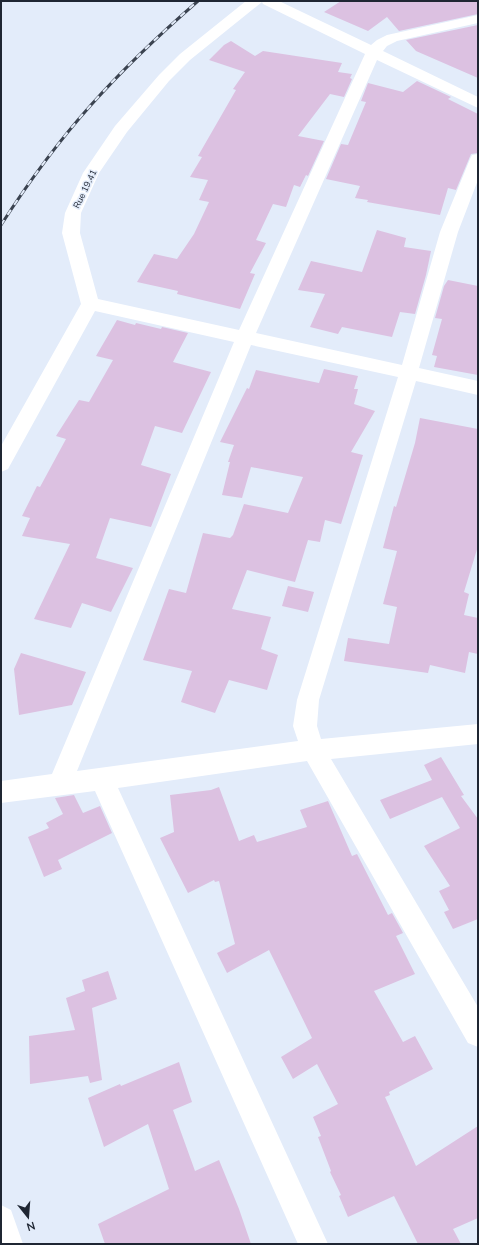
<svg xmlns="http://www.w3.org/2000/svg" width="479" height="1245" viewBox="0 0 479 1245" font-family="'Nunito Sans',sans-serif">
	<rect width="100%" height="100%" fill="#e3ecfa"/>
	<path fill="#dcc1e1" d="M 341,1 L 478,1 L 478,14 L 399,31 L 387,17 L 368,31 L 324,12 Z
		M 478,25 L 478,78 L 416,51 L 406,40 Z
		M 231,41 L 255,56 L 263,51 L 342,63 L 338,72 L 352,74 L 350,78 L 352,79 L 344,97 L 330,94 L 298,136 L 324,141 L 308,176 L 306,175 L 300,187 L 294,185 L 286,207 L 273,204 L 256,240 L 266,243 L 250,273 L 255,274 L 240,309 L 177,294 L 178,291 L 137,282 L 154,254 L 177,259 L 194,234 L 209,202 L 199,200 L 208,180 L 190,177 L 202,157 L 198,156 L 236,90 L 233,89 L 245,72 L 209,60 L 224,45 Z
		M 417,81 L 451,97 L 448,99 L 478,114 L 478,153 L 471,154 L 456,190 L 448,188 L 440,215 L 367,202 L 368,200 L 355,198 L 360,186 L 326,179 L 341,144 L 348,145 L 366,102 L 361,101 L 368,83 L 403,92 Z
		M 377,230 L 406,238 L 404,247 L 431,251 L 426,275 L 415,314 L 400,312 L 392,337 L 342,327 L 338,334 L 310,327 L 325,294 L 298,290 L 311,261 L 362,272 Z
		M 448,280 L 478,286 L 478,375 L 434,367 L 437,356 L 432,355 L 442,319 L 435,318 L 444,286 Z
		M 117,320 L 135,325 L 136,323 L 161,329 L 162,327 L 188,333 L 173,362 L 211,372 L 182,433 L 155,426 L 141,465 L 171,474 L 151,527 L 110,518 L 96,558 L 133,568 L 111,612 L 82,603 L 71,628 L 34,619 L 70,544 L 22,536 L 30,518 L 22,516 L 37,486 L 40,487 L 66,439 L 56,436 L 79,400 L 89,402 L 113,360 L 96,356 Z
		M 324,369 L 358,376 L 354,389 L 358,389 L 354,404 L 375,411 L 351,452 L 363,455 L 341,524 L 325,520 L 320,542 L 308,540 L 295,582 L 247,570 L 232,609 L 271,617 L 261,649 L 278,655 L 267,690 L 229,680 L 215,713 L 181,702 L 192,671 L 143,660 L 169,589 L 186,593 L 203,533 L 230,538 L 233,535 L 244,504 L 288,513 L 303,477 L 251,467 L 242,498 L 222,495 L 230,462 L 228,462 L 234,445 L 220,442 L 247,388 L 249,389 L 256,370 L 319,383 Z
		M 420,418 L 478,429 L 478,546 L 464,592 L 469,594 L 464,615 L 478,618 L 478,654 L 469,652 L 465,673 L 430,665 L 428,673 L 344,661 L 348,638 L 389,644 L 397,607 L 383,604 L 397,551 L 383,548 L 394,506 L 396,507 L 415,443 Z
		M 288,586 L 314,592 L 308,612 L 282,606 Z
		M 21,653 L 86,672 L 72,705 L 19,715 L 14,669 Z
		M 441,757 L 464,795 L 461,796 L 478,819 L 478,919 L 453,929 L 444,912 L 449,910 L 439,891 L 450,886 L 424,846 L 460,828 L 442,797 L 390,819 L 380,800 L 432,780 L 424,765 Z
		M 219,787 L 239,841 L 254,835 L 257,842 L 307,827 L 300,810 L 328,801 L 352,856 L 357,854 L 388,915 L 392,913 L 402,931 L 403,933 L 396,936 L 415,974 L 374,991 L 403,1042 L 415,1036 L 433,1069 L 389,1092 L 390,1095 L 385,1097 L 416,1166 L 478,1126 L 478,1218 L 453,1229 L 461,1244 L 418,1244 L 394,1196 L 348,1217 L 339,1196 L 341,1195 L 330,1172 L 331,1171 L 318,1137 L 321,1136 L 313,1117 L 338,1104 L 317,1064 L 293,1079 L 281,1057 L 312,1038 L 269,950 L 227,973 L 217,953 L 235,944 L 219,881 L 215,882 L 214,880 L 188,893 L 160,838 L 174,832 L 170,795 L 211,790 Z
		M 74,795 L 83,813 L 100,806 L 112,833 L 58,860 L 62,869 L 44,877 L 28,837 L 49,828 L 46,823 L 63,814 L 55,798 Z
		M 108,971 L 117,999 L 92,1008 L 102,1080 L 90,1083 L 88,1076 L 30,1084 L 29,1036 L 75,1030 L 66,998 L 85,991 L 82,980 Z
		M 179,1062 L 192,1102 L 173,1110 L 195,1171 L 219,1160 L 239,1209 L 251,1244 L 105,1244 L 98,1224 L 169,1189 L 148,1124 L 104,1147 L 88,1098 L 120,1084 L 121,1086 Z"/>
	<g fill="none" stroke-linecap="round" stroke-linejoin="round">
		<path fill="#fff" fill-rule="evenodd" d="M 246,1 L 279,1 L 371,45 L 377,40 L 387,35 L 478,15 L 478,23 L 397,41 L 387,46 L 383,51 L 478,97 L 478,108 L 377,60 L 256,333 L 402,365 L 440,232 L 470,159 L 472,155 L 478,154 L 478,180 L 458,232 L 419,368 L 478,381 L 478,395 L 416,381 L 319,700 L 317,726 L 321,739 L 478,724 L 478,744 L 331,759 L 478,1007 L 478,1047 L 468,1043 L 307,761 L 118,788 L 328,1244 L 298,1244 L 95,791 L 1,803 L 1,781 L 52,774 L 234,342 L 95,311 L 8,469 L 1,472 L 1,446 L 81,304 L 62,233 L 65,213 L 83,173 L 115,126 L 159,75 L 180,54 ZM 262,2 L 263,4 L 365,54 L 239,330 L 98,299 L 80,233 L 81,213 L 99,173 L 127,132 L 169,81 L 190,60 ZM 251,345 L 398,377 L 297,700 L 293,726 L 298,741 L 77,771 Z
			M 1,1205 L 11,1210 L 23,1244 L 1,1244 Z"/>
		<defs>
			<path id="rail" d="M 1,225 C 28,183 57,143 91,105 C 124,68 160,34 198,1"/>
		</defs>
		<use href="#rail" stroke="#3b4350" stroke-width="3"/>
		<use href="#rail" stroke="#e3ecfa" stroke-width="2" stroke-dasharray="6" stroke-linecap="butt"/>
	</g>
	<g text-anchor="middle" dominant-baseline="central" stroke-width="3" stroke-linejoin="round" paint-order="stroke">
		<g font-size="9" fill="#1f2633" stroke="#e3ecfa">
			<text transform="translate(85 189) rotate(-64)">Rue 19.41</text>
		</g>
	</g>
	<rect width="479" height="1245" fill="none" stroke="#1f2633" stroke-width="4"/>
	<g transform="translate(28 1217) rotate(163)" stroke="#e3ecfa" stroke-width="3" paint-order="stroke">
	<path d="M0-3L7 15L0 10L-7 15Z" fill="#1f2633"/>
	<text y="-6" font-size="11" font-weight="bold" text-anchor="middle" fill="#1f2633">N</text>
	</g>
</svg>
